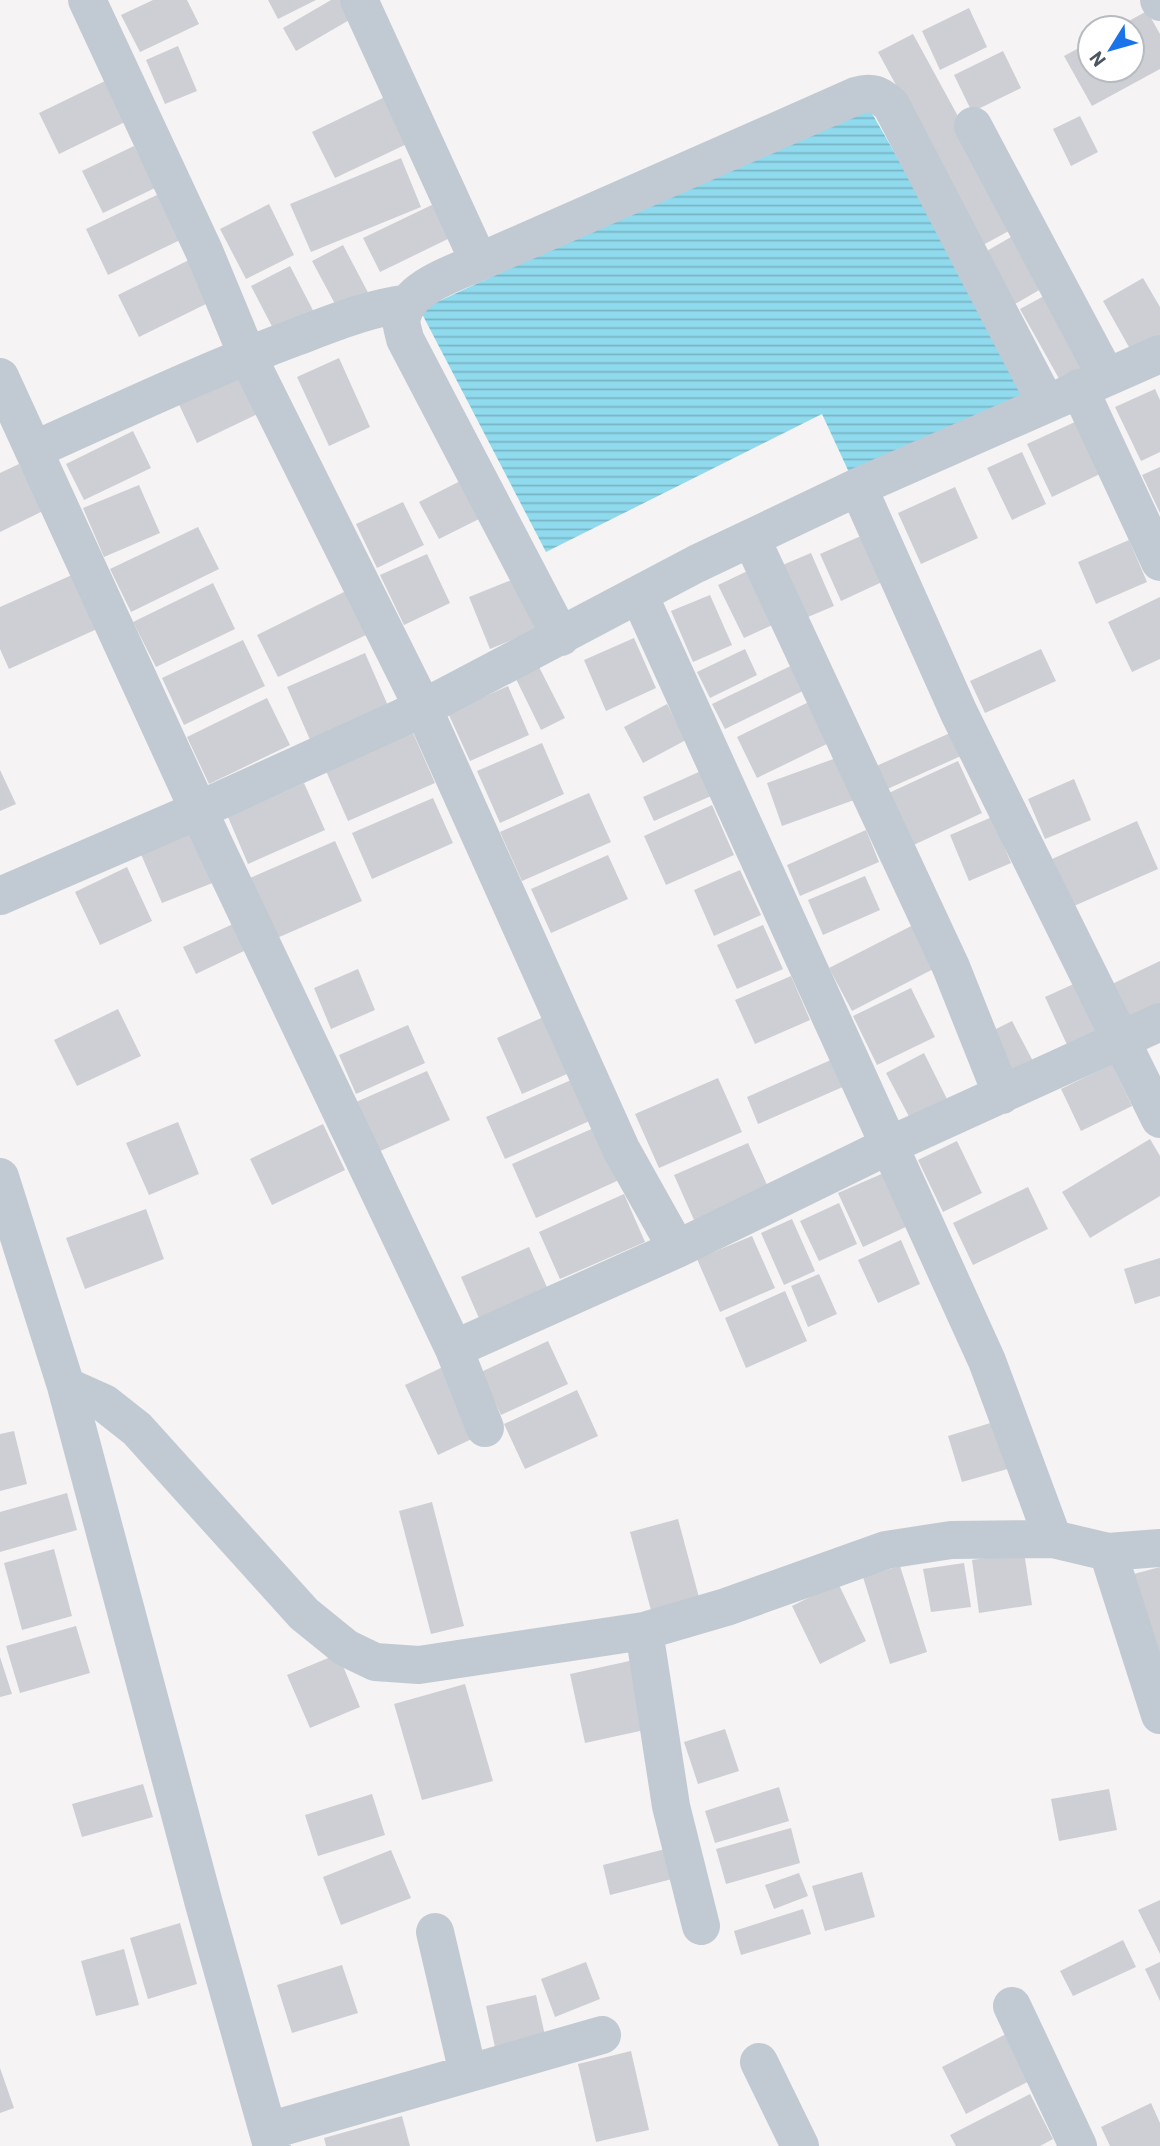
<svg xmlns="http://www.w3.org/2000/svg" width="1160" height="2146" viewBox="0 0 1160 2146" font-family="Barlow,sans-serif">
	<defs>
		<pattern id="water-rules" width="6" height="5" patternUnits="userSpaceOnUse" patternTransform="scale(1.75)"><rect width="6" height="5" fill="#90daee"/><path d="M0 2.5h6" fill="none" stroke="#78b4c4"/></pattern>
	</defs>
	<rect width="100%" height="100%" fill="#f5f3f3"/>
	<path fill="url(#water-rules)" d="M 866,103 L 1036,399 L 853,481 L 822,414 L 546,552 L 420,310 Z"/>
	<path fill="#cdcfd5" d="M 153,0 L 187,0 L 199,24 L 140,52 L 121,15 Z
		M 268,0 L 316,0 L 278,19 Z
		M 331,0 L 356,0 L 363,12 L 296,51 L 283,28 Z
		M 969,8 L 987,47 L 940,70 L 922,31 Z
		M 1147,11 L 1160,34 L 1160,69 L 1092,106 L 1064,56 L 1090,42 L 1090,70 L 1132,70 L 1132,28 L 1116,28 Z
		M 913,34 L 1018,226 L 983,245 L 878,52 Z
		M 178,46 L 197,91 L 165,104 L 146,60 Z
		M 1003,51 L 1021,88 L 972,112 L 954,75 Z
		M 105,81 L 125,122 L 59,154 L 39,113 Z
		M 389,95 L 411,142 L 335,178 L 312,132 Z
		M 1080,116 L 1098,152 L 1071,166 L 1053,129 Z
		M 134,146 L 155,188 L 103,213 L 82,171 Z
		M 401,158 L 421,207 L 311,252 L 290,204 Z
		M 159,194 L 182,239 L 108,275 L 86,229 Z
		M 438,202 L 454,236 L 380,272 L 363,238 Z
		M 269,204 L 294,255 L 246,279 L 220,229 Z
		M 1023,230 L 1053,282 L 1015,304 L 985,252 Z
		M 343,245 L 372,300 L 342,317 L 312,261 Z
		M 191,259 L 212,301 L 139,337 L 118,295 Z
		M 290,266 L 318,320 L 279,340 L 251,286 Z
		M 1143,278 L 1160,307 L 1160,342 L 1134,356 L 1103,301 Z
		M 1044,296 L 1086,371 L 1062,384 L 1020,309 Z
		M 339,358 L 370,427 L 329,446 L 297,377 Z
		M 242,365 L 264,411 L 197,443 L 175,396 Z
		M 1155,389 L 1160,400 L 1160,452 L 1141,461 L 1115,407 Z
		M 1077,421 L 1102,473 L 1052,497 L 1027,444 Z
		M 133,431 L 151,468 L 84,500 L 66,464 Z
		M 1022,452 L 1046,504 L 1012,520 L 987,468 Z
		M 19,464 L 43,511 L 0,532 L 0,473 Z
		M 1160,467 L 1160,513 L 1142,475 Z
		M 472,475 L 491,513 L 439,539 L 419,502 Z
		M 139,485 L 160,533 L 104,557 L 83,508 Z
		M 955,487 L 978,538 L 921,564 L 898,513 Z
		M 403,502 L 424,545 L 377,568 L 356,524 Z
		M 198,527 L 219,569 L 131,612 L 110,569 Z
		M 861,536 L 882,582 L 841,601 L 820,554 Z
		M 1129,540 L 1147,582 L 1096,604 L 1078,562 Z
		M 811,553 L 834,606 L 796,622 L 773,569 Z
		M 427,554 L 450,603 L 404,625 L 380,575 Z
		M 756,567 L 781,621 L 744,638 L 718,585 Z
		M 72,575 L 97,629 L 9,669 L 0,649 L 0,607 Z
		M 524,575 L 545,626 L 490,649 L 469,597 Z
		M 213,583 L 235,629 L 156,667 L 133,622 Z
		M 346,591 L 366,635 L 278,677 L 257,635 Z
		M 710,595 L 732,645 L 693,662 L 671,611 Z
		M 1160,597 L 1160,659 L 1132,672 L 1108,622 Z
		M 634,638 L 656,688 L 606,711 L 584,660 Z
		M 243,640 L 265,686 L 184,725 L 162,678 Z
		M 745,649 L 757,675 L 710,698 L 697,672 Z
		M 1041,649 L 1056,681 L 985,713 L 970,681 Z
		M 365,653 L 389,708 L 311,742 L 287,687 Z
		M 801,661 L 813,686 L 725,729 L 712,704 Z
		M 539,667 L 565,718 L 541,730 L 516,679 Z
		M 508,686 L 529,735 L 470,761 L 448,713 Z
		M 267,698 L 290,745 L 209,784 L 187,737 Z
		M 815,699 L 835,740 L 757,778 L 737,737 Z
		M 667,704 L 686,740 L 643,763 L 624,727 Z
		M 413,733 L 435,783 L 348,821 L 326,771 Z
		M 950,733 L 961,756 L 874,795 L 863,772 Z
		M 542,743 L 564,794 L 500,823 L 477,771 Z
		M 839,757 L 854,800 L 782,826 L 767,783 Z
		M 958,761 L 982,813 L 903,850 L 878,798 Z
		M 0,770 L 16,804 L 0,811 Z
		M 701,771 L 711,796 L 654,821 L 643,797 Z
		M 1074,779 L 1091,820 L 1045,839 L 1028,799 Z
		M 304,783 L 325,830 L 248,864 L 228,817 Z
		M 589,793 L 611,842 L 522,881 L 500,832 Z
		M 433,798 L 453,843 L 372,879 L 352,833 Z
		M 712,805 L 734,855 L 666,885 L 644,836 Z
		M 992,817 L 1011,863 L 969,881 L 950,835 Z
		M 1137,821 L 1158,869 L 1074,906 L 1052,859 Z
		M 866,830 L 879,862 L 800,896 L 787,865 Z
		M 194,831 L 215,882 L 162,903 L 140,852 Z
		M 335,841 L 362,901 L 277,938 L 250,878 Z
		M 608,855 L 628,899 L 551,933 L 531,889 Z
		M 127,867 L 152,921 L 100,945 L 75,892 Z
		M 740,870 L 761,915 L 714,936 L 694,890 Z
		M 865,876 L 880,910 L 823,935 L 808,900 Z
		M 921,921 L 943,964 L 852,1011 L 829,968 Z
		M 233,924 L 246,950 L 196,974 L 183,947 Z
		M 763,925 L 783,969 L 737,989 L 717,945 Z
		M 1160,961 L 1160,1008 L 1131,1022 L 1112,984 Z
		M 358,969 L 375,1010 L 331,1029 L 314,988 Z
		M 791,976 L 810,1020 L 755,1044 L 735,1000 Z
		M 1078,982 L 1101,1035 L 1069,1049 L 1045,997 Z
		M 911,988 L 935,1037 L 877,1065 L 853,1016 Z
		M 118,1009 L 141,1056 L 77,1086 L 54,1040 Z
		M 550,1014 L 576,1070 L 522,1094 L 497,1038 Z
		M 1012,1021 L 1035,1065 L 1005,1081 L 982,1036 Z
		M 408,1025 L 425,1063 L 356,1094 L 339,1055 Z
		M 924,1053 L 951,1107 L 914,1126 L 886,1073 Z
		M 833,1059 L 845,1086 L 758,1124 L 747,1097 Z
		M 1112,1064 L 1132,1106 L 1081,1131 L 1061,1089 Z
		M 427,1071 L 450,1120 L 378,1152 L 356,1102 Z
		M 578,1077 L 596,1118 L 505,1159 L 486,1117 Z
		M 718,1078 L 742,1132 L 659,1168 L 635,1114 Z
		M 178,1122 L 199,1174 L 149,1195 L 126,1143 Z
		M 323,1124 L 345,1170 L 272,1205 L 250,1159 Z
		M 596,1127 L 619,1180 L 536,1218 L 512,1164 Z
		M 1150,1139 L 1160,1156 L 1160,1196 L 1090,1238 L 1062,1192 Z
		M 957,1141 L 982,1193 L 943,1212 L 918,1160 Z
		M 748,1143 L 768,1187 L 694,1220 L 674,1175 Z
		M 886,1172 L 910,1225 L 863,1247 L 838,1193 Z
		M 1028,1187 L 1048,1229 L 973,1265 L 953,1223 Z
		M 624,1194 L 645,1242 L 560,1279 L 539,1232 Z
		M 839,1203 L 857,1244 L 819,1261 L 800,1221 Z
		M 146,1209 L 164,1259 L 85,1289 L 66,1238 Z
		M 792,1219 L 815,1271 L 784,1285 L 761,1233 Z
		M 752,1236 L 775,1288 L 720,1312 L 697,1259 Z
		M 901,1240 L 920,1284 L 878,1303 L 858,1260 Z
		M 529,1247 L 550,1294 L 482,1325 L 461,1277 Z
		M 1160,1258 L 1160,1296 L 1135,1304 L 1124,1269 Z
		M 819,1274 L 837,1314 L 808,1327 L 791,1286 Z
		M 785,1291 L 807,1341 L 746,1368 L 725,1318 Z
		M 548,1341 L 568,1384 L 501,1415 L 481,1372 Z
		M 443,1367 L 476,1437 L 438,1455 L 405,1385 Z
		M 577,1390 L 598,1436 L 525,1469 L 504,1424 Z
		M 997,1421 L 1011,1468 L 962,1482 L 948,1436 Z
		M 14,1431 L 27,1484 L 0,1491 L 0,1434 Z
		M 67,1493 L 77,1530 L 0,1552 L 0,1512 Z
		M 432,1502 L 464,1626 L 431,1634 L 399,1511 Z
		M 678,1519 L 700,1601 L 652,1614 L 630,1532 Z
		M 54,1549 L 72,1616 L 22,1630 L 4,1563 Z
		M 1024,1552 L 1032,1605 L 979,1613 L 972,1560 Z
		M 964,1563 L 971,1607 L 931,1612 L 923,1569 Z
		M 900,1566 L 927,1652 L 890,1664 L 863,1577 Z
		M 1160,1567 L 1160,1671 L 1130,1575 Z
		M 838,1583 L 866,1641 L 820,1664 L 792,1606 Z
		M 76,1626 L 90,1673 L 20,1693 L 6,1646 Z
		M 338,1654 L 360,1707 L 310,1728 L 287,1675 Z
		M 0,1657 L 12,1694 L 0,1697 Z
		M 634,1660 L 649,1729 L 585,1743 L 570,1674 Z
		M 465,1684 L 493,1781 L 422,1800 L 394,1704 Z
		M 725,1729 L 739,1771 L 698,1784 L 684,1742 Z
		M 143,1784 L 153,1817 L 82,1837 L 72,1804 Z
		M 779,1787 L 789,1821 L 715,1843 L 705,1811 Z
		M 1109,1789 L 1117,1830 L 1059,1841 L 1051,1799 Z
		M 372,1794 L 385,1835 L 318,1856 L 305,1815 Z
		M 791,1828 L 800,1863 L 726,1884 L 716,1849 Z
		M 669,1848 L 676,1878 L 610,1895 L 603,1865 Z
		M 391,1850 L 411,1898 L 341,1925 L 323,1877 Z
		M 862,1872 L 875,1917 L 825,1931 L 812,1886 Z
		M 799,1873 L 808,1896 L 774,1909 L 765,1885 Z
		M 1160,1900 L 1160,1954 L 1138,1910 Z
		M 803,1909 L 811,1934 L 741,1955 L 734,1931 Z
		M 180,1923 L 197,1984 L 148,1999 L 130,1938 Z
		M 1123,1940 L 1136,1967 L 1073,1996 L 1060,1971 Z
		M 124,1949 L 139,2005 L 96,2016 L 81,1961 Z
		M 586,1962 L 600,1999 L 555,2017 L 541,1979 Z
		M 1160,1962 L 1160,2001 L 1145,1969 Z
		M 342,1965 L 358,2013 L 292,2033 L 277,1985 Z
		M 536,1995 L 546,2040 L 496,2052 L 486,2006 Z
		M 1008,2033 L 1033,2079 L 966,2114 L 942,2067 Z
		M 631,2051 L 649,2130 L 596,2142 L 578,2064 Z
		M 0,2068 L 14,2108 L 0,2113 Z
		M 1030,2094 L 1053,2139 L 1040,2146 L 956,2146 L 950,2135 Z
		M 1151,2103 L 1160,2123 L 1160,2146 L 1110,2146 L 1101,2127 Z
		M 402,2116 L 410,2146 L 326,2146 L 324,2138 Z"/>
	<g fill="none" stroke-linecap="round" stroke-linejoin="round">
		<path stroke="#c1cad2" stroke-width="38" d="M 87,0 L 204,251 L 247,355 L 423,708 L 621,1149 L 677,1249
			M 359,0 L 479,262
			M 1159,0 L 1160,2
			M 973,126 L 1106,376
			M 0,377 L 215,846 L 454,1349 L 485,1428
			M 1079,388 L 1160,562
			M 34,450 C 121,411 207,370 296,337 C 333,323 369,308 409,303
			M 858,487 L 959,713 L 1160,1119
			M 751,538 L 951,967 L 1002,1095
			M 639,595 L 987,1361 L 1053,1539
			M 561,637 L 405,339 C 404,333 400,323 402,317 C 408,287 455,273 479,262 L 856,96 C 872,91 879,94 891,105 L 1046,403
			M 0,896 L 199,810 L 423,708 L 696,564 L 858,487 L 1160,354
			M 0,1177 L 66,1386 L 204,1904 L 272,2146
			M 454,1349 L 677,1249 L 890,1145 L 1160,1022
			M 66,1386 L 104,1403 L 137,1429 L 304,1614 L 346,1648 L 375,1662 L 419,1665 L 644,1631 L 726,1607 L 886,1550 L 951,1540 L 1053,1539 L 1108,1552 L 1160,1548
			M 1108,1552 L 1160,1715
			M 644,1631 L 671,1806 L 701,1926
			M 435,1932 L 468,2073
			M 1012,2006 L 1078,2146
			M 759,2062 L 800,2146
			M 268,2131 L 602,2035"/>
	</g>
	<g transform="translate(1111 49) rotate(233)"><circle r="33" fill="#ffffff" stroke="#b7bbc0" stroke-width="2"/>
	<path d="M0-5L12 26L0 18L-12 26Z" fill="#1a73e8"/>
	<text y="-10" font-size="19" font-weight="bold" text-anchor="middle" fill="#4a5661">N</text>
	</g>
</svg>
